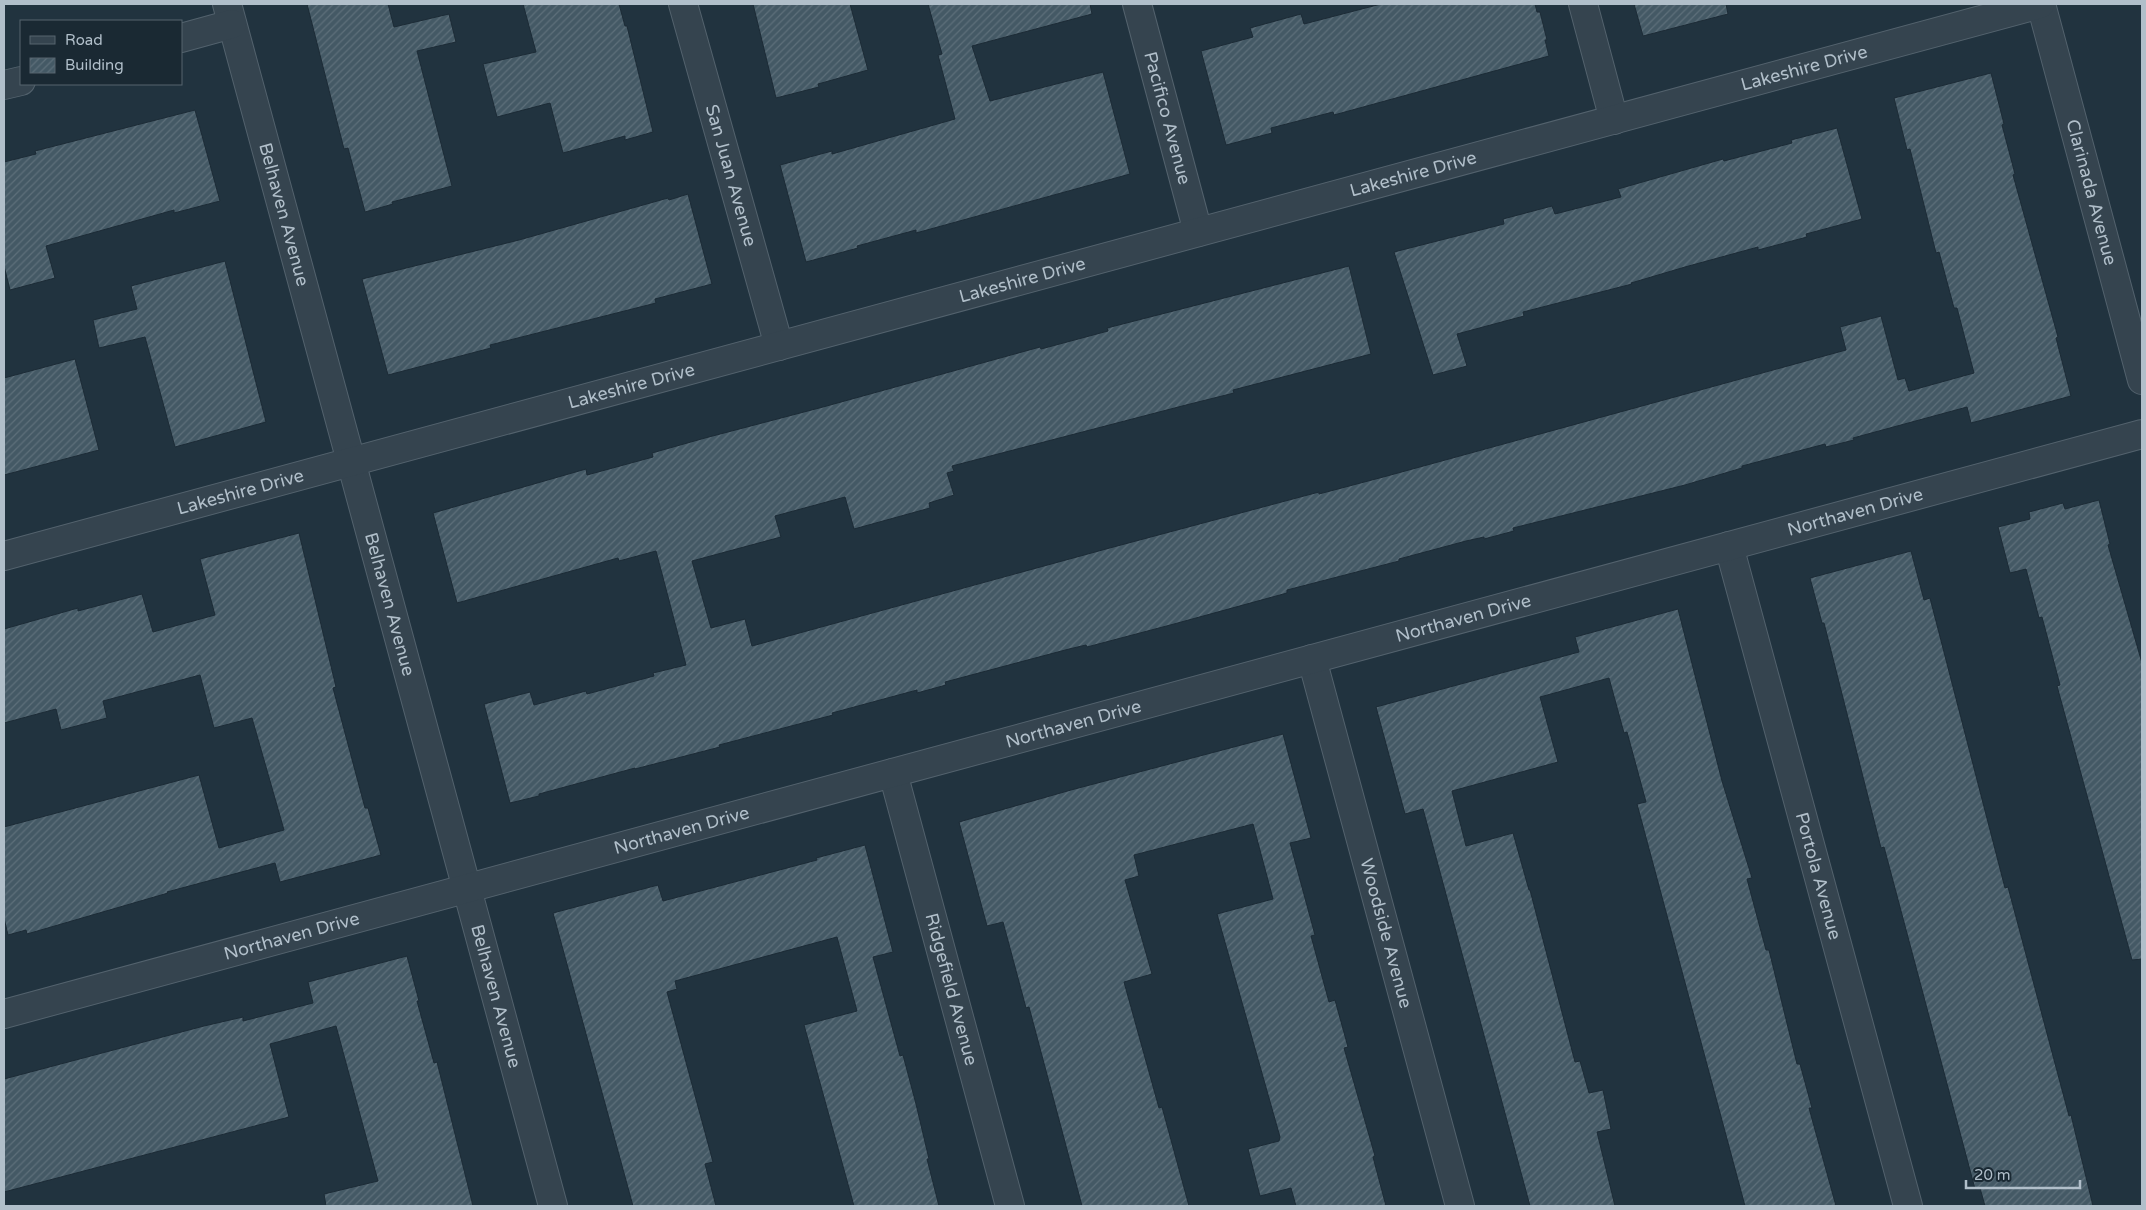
<svg xmlns="http://www.w3.org/2000/svg" width="2146" height="1210" viewBox="0 0 2146 1210" font-family="'Varela Round',sans-serif">
	<defs>
		<pattern id="building-hatch" width="6" height="6" patternUnits="userSpaceOnUse" patternTransform="scale(1.25)"><rect width="6" height="6" fill="#445965"/><path d="M-1 1l2-2M0 6l6-6M5 7l2-2" fill="none" stroke="#5d6f7a"/></pattern>
	</defs>
	<rect width="100%" height="100%" fill="#21333f"/>
	<path fill="url(#building-hatch)" stroke="#1c2b36" d="M 307,4 L 388,4 L 394,27 L 449,14 L 456,42 L 417,51 L 452,186 L 392,202 L 393,204 L 365,212 L 348,148 L 344,149 Z
		M 523,4 L 619,4 L 625,26 L 627,26 L 653,132 L 625,140 L 625,136 L 563,153 L 550,103 L 497,117 L 483,64 L 536,52 Z
		M 753,4 L 850,4 L 868,70 L 818,84 L 819,87 L 776,98 Z
		M 928,4 L 1090,4 L 1092,14 L 972,46 L 990,101 L 1103,72 L 1130,174 L 916,233 L 916,230 L 857,246 L 858,248 L 806,262 L 780,165 L 832,151 L 832,154 L 955,119 L 938,55 L 942,54 Z
		M 1381,4 L 1535,4 L 1537,12 L 1540,12 L 1547,40 L 1545,40 L 1549,56 L 1334,115 L 1333,112 L 1271,128 L 1272,133 L 1226,145 L 1201,51 L 1253,37 L 1250,28 L 1301,14 L 1304,24 Z
		M 1634,4 L 1726,4 L 1728,14 L 1643,36 Z
		M 1991,73 L 2004,124 L 2002,125 L 2015,174 L 2013,175 L 2058,337 L 2056,338 L 2071,396 L 1971,423 L 1967,407 L 1853,438 L 1854,440 L 1826,447 L 1825,444 L 1742,466 L 1742,468 L 1685,485 L 1513,528 L 1514,531 L 1484,539 L 1484,537 L 1466,541 L 1399,559 L 1399,561 L 1287,590 L 1287,593 L 1174,624 L 1087,647 L 1086,645 L 1069,649 L 945,682 L 946,685 L 917,693 L 917,690 L 832,713 L 833,715 L 719,745 L 720,747 L 635,769 L 635,768 L 539,794 L 539,796 L 510,803 L 484,704 L 530,692 L 534,705 L 586,691 L 587,694 L 654,676 L 653,673 L 686,665 L 656,551 L 619,561 L 618,558 L 457,603 L 433,513 L 586,469 L 587,475 L 653,457 L 652,453 L 705,438 L 823,407 L 1040,347 L 1041,349 L 1108,331 L 1107,328 L 1349,266 L 1371,354 L 1233,390 L 1234,393 L 1186,405 L 952,466 L 954,471 L 947,473 L 954,495 L 929,503 L 930,508 L 854,529 L 845,497 L 775,516 L 781,537 L 692,561 L 711,628 L 745,619 L 752,646 L 1106,549 L 1319,492 L 1319,494 L 1387,476 L 1846,350 L 1840,327 L 1881,316 L 1898,380 L 1905,378 L 1909,391 L 1974,373 L 1957,308 L 1954,308 L 1939,252 L 1936,253 L 1910,149 L 1907,150 L 1894,98 Z
		M 195,110 L 220,201 L 174,213 L 174,210 L 46,246 L 55,278 L 10,290 L 4,266 L 4,162 L 36,154 L 35,151 Z
		M 1837,128 L 1862,219 L 1806,234 L 1807,237 L 1758,250 L 1758,247 L 1685,267 L 1631,283 L 1632,284 L 1523,312 L 1524,316 L 1457,334 L 1467,366 L 1433,375 L 1394,252 L 1504,224 L 1503,219 L 1552,206 L 1555,214 L 1621,197 L 1618,189 L 1723,159 L 1724,161 L 1792,143 L 1791,140 Z
		M 688,194 L 712,284 L 655,299 L 656,303 L 490,345 L 491,348 L 388,375 L 362,279 L 519,240 L 668,198 L 669,200 Z
		M 225,261 L 266,422 L 175,447 L 145,337 L 99,348 L 93,320 L 137,309 L 131,286 Z
		M 75,359 L 99,450 L 4,475 L 4,378 Z
		M 2099,500 L 2110,544 L 2108,545 L 2142,663 L 2142,959 L 2132,960 L 2057,686 L 2060,685 L 2042,617 L 2039,618 L 2026,569 L 2010,573 L 1998,527 L 2030,519 L 2029,512 L 2063,503 L 2065,509 Z
		M 299,533 L 336,687 L 333,688 L 365,808 L 368,808 L 381,855 L 280,882 L 275,863 L 167,892 L 168,893 L 58,925 L 27,934 L 26,930 L 8,935 L 4,918 L 4,827 L 199,775 L 219,848 L 284,830 L 252,718 L 214,728 L 200,675 L 103,701 L 107,718 L 61,730 L 56,709 L 4,723 L 4,629 L 78,608 L 78,611 L 142,594 L 153,632 L 215,615 L 200,559 Z
		M 1911,551 L 1924,600 L 1930,598 L 2005,888 L 2008,887 L 2069,1116 L 2071,1115 L 2093,1206 L 1985,1206 L 1980,1188 L 1975,1189 L 1884,847 L 1881,848 L 1824,623 L 1822,623 L 1810,578 Z
		M 1678,609 L 1722,781 L 1752,878 L 1747,879 L 1766,950 L 1769,950 L 1797,1064 L 1800,1064 L 1812,1108 L 1809,1108 L 1836,1206 L 1745,1206 L 1637,804 L 1646,802 L 1627,732 L 1624,733 L 1609,678 L 1540,697 L 1558,762 L 1452,791 L 1466,846 L 1513,833 L 1529,890 L 1530,890 L 1575,1062 L 1580,1061 L 1589,1093 L 1603,1090 L 1611,1129 L 1597,1132 L 1615,1206 L 1530,1206 L 1423,809 L 1405,814 L 1376,707 L 1579,652 L 1575,637 Z
		M 1283,734 L 1311,838 L 1290,843 L 1315,935 L 1311,936 L 1329,1002 L 1335,1000 L 1348,1047 L 1344,1048 L 1375,1156 L 1373,1157 L 1386,1206 L 1296,1206 L 1291,1188 L 1260,1196 L 1248,1149 L 1279,1141 L 1280,1137 L 1217,914 L 1273,899 L 1253,824 L 1134,855 L 1139,876 L 1125,880 L 1152,974 L 1124,982 L 1159,1108 L 1162,1107 L 1189,1206 L 1082,1206 L 1029,1007 L 1026,1008 L 1003,922 L 987,926 L 959,822 L 1071,790 Z
		M 865,845 L 893,952 L 873,957 L 900,1056 L 903,1055 L 916,1104 L 929,1159 L 927,1159 L 939,1206 L 854,1206 L 804,1025 L 857,1011 L 837,937 L 675,981 L 677,989 L 667,992 L 713,1162 L 705,1164 L 716,1206 L 633,1206 L 553,913 L 658,885 L 663,901 L 817,860 L 816,858 Z
		M 407,956 L 419,1001 L 417,1001 L 434,1063 L 437,1062 L 473,1206 L 326,1206 L 324,1194 L 378,1181 L 336,1026 L 270,1044 L 289,1117 L 4,1192 L 4,1079 L 204,1026 L 243,1017 L 243,1021 L 313,1003 L 308,982 Z"/>
	<g fill="none" stroke-linecap="round" stroke-linejoin="round">
		<defs>
			<g id="minor">
				<path id="s1" d="M 227,4 L 553,1206"/>
				<path id="s2" d="M 683,4 L 779,346"/>
				<path id="s3" d="M 1137,4 L 1198,232"/>
				<path d="M 1583,4 L 1614,120"/>
				<path id="s4" d="M 2041,4 L 2142,380"/>
				<path d="M 181,38 L 232,24"/>
				<path d="M 4,85 L 21,81"/>
				<path id="s5" d="M 1729,546 L 1908,1206"/>
				<path id="s6" d="M 4,556 L 2040,4"/>
				<path id="s7" d="M 1312,659 L 1460,1206"/>
				<path id="s8" d="M 893,773 L 1010,1206"/>
				<path id="s9" d="M 4,1014 L 2142,434"/>
			</g>
		</defs>
		<use href="#minor" stroke="#53626d" stroke-width="30"/>
		<use href="#minor" stroke="#35444f" stroke-width="28"/>
	</g>
	<g text-anchor="middle" dominant-baseline="central" stroke-width="4" stroke-linejoin="round" paint-order="stroke">
		<g font-size="18" fill="#b1bfca" stroke="#1a2933">
			<text stroke="none"><textPath href="#s6" startOffset="1865">Lakeshire Drive</textPath></text>
			<text stroke="none"><textPath href="#s3" startOffset="118">Pacifico Avenue</textPath></text>
			<text stroke="none"><textPath href="#s6" startOffset="1460">Lakeshire Drive</textPath></text>
			<text stroke="none"><textPath href="#s2" startOffset="178">San Juan Avenue</textPath></text>
			<text stroke="none"><textPath href="#s4" startOffset="195">Clarinada Avenue</textPath></text>
			<text stroke="none"><textPath href="#s1" startOffset="218">Belhaven Avenue</textPath></text>
			<text stroke="none"><textPath href="#s6" startOffset="1055">Lakeshire Drive</textPath></text>
			<text stroke="none"><textPath href="#s6" startOffset="650">Lakeshire Drive</textPath></text>
			<text stroke="none"><textPath href="#s6" startOffset="245">Lakeshire Drive</textPath></text>
			<text stroke="none"><textPath href="#s9" startOffset="1918">Northaven Drive</textPath></text>
			<text stroke="none"><textPath href="#s1" startOffset="622">Belhaven Avenue</textPath></text>
			<text stroke="none"><textPath href="#s9" startOffset="1512">Northaven Drive</textPath></text>
			<text stroke="none"><textPath href="#s9" startOffset="1108">Northaven Drive</textPath></text>
			<text stroke="none"><textPath href="#s9" startOffset="702">Northaven Drive</textPath></text>
			<text stroke="none"><textPath href="#s5" startOffset="342">Portola Avenue</textPath></text>
			<text stroke="none"><textPath href="#s7" startOffset="284">Woodside Avenue</textPath></text>
			<text stroke="none"><textPath href="#s9" startOffset="298">Northaven Drive</textPath></text>
			<text stroke="none"><textPath href="#s8" startOffset="224">Ridgefield Avenue</textPath></text>
			<text stroke="none"><textPath href="#s1" startOffset="1028">Belhaven Avenue</textPath></text>
		</g>
	</g>
	<rect width="2146" height="1210" fill="none" stroke="#b1bfca" stroke-width="10"/>
	<rect x="20" y="20" width="162" height="65" fill="#1a2933" stroke="#56656f"/>
	<rect x="30" y="36" width="25" height="8" fill="#35444f" stroke="#56656f"/>
	<text x="65" y="45" font-size="15" fill="#b1bfca">Road</text>
	<rect x="30" y="58" width="25" height="15" fill="url(#building-hatch)" stroke="#56656f"/>
	<text x="65" y="70" font-size="15" fill="#b1bfca">Building</text>
	<path d="M1966 1180v8h114v-8" fill="none" stroke="#b1bfca" stroke-width="2.5"/>
	<text x="1974" y="1180" font-size="15" fill="#b1bfca" stroke="#1a2933" stroke-width="4" paint-order="stroke">20 m</text>
</svg>
